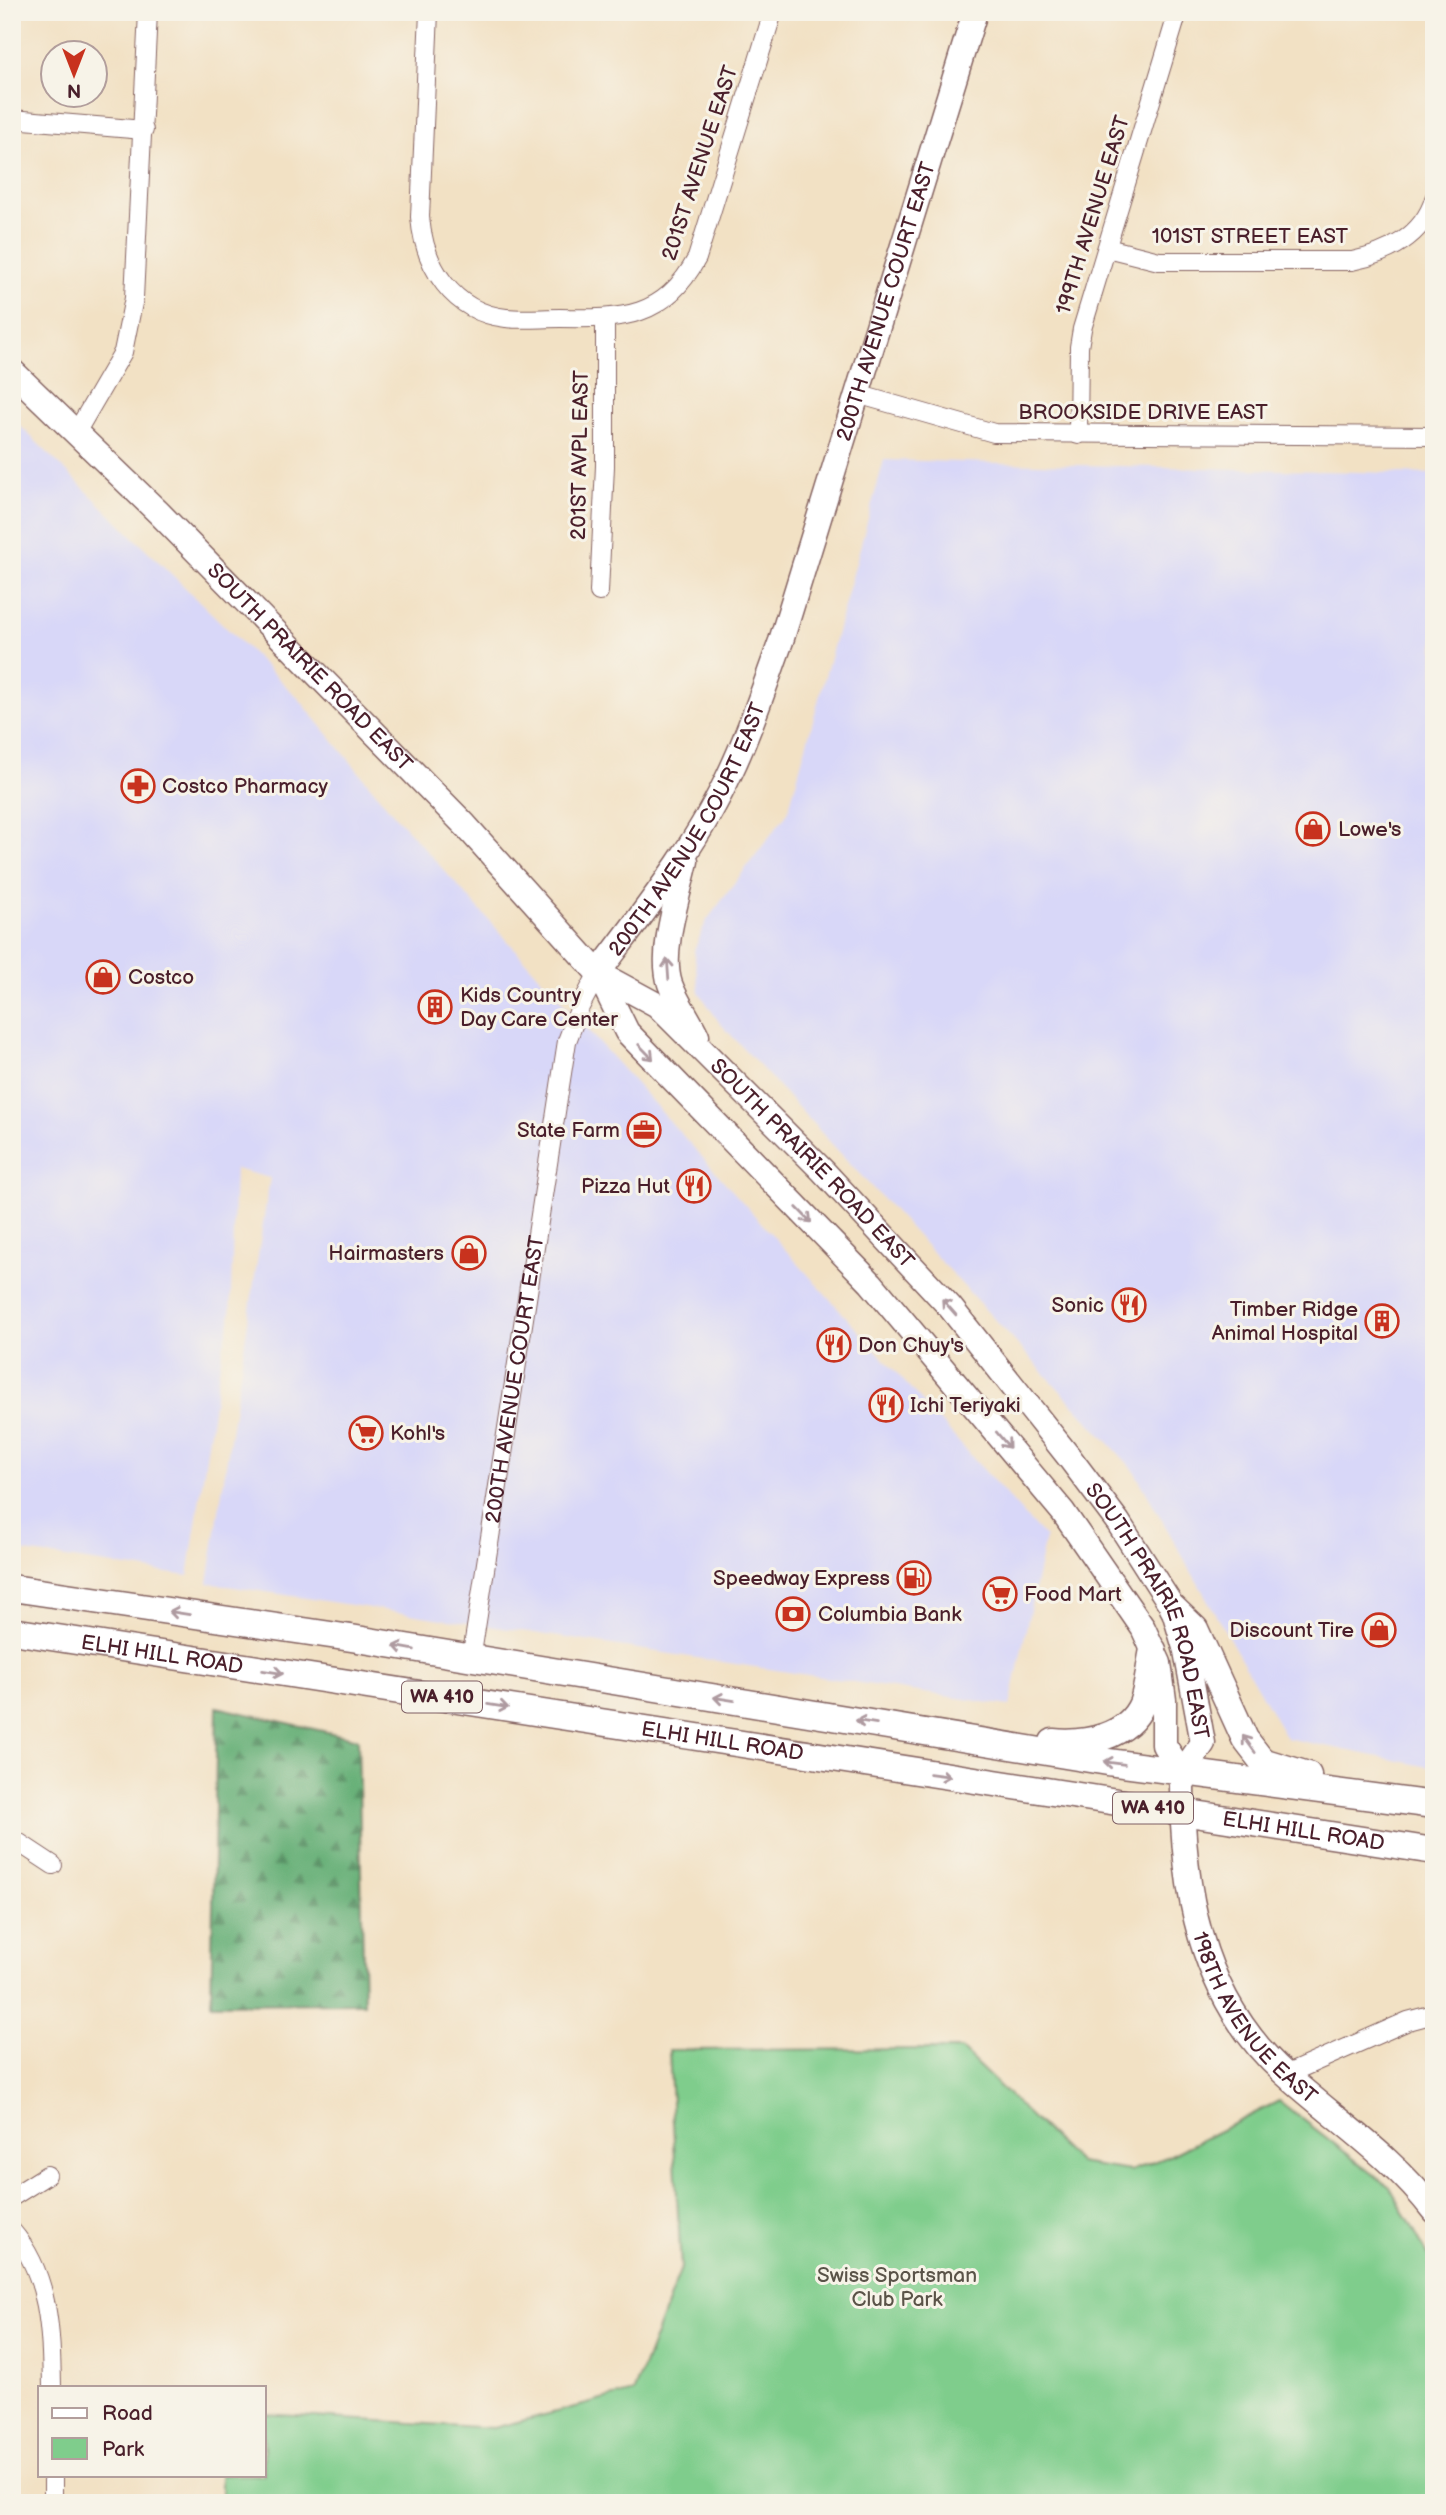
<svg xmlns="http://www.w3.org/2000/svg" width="1446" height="2515" viewBox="0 0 1446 2515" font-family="'Balsamiq Sans',sans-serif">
	<defs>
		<pattern id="forest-firs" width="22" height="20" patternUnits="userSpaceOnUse" patternTransform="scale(1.75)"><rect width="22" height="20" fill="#67b078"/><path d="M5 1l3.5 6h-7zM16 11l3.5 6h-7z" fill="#578f63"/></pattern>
	</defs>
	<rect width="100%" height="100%" fill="#f7f3e8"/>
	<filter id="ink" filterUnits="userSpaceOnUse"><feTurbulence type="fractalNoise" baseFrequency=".0143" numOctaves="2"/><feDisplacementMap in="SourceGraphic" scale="14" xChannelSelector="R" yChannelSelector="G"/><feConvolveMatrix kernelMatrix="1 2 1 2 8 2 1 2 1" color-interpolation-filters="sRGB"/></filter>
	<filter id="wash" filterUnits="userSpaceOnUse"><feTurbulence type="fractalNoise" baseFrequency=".00686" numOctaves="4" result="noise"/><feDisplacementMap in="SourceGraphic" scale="28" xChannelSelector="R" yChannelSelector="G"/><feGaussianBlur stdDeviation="1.57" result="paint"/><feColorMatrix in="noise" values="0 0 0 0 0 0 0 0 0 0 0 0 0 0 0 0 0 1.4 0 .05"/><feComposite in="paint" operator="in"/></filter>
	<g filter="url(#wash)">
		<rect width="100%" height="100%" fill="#f2e1c4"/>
		<path fill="#d8d7f8" d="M 12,418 L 299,699 L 396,817 L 1045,1538 L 1010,1706 L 208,1583 L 270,1178 L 235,1169 L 230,1321 L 222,1351 L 188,1576 L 12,1550 Z
			M 884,460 L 1434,474 L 1434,1768 L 1286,1738 L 1133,1469 L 719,1022 L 699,992 L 694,950 L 707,920 L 788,812 Z"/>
		<path fill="url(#forest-firs)" stroke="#586852" stroke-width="2" d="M 217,1707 L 358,1739 L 364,2003 L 211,2004 Z"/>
		<path fill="#7fcd8c" stroke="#64765c" stroke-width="2" d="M 961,2049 L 1079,2163 L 1130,2171 L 1167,2157 L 1279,2101 L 1390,2187 L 1434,2266 L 1434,2503 L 221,2503 L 221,2475 L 264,2475 L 264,2414 L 494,2428 L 634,2392 L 681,2268 L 669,2050 Z"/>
	</g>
	<g filter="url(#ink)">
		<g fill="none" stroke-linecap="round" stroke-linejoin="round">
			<defs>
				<g id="street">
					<path d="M 429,12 L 420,217 C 424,266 452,312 506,318 C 524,320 542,318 560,318 C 623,319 664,319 697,258 L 773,12"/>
					<path d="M 12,119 L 144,130"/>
					<path d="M 1107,248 L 1159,261 L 1352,261 C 1387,254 1423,236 1434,199"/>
					<path d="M 857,394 L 994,433 L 1434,436"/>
					<path d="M 77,431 L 123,352 L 134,298 L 148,12"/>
					<path d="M 1078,435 L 1079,347 L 1082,329 L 1178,12"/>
					<path d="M 599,592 L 605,466 L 605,319"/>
					<path id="s1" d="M 471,1660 L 567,1041 L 580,1007 L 598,973"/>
					<path d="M 12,1838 L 53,1865"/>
					<path d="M 1285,2075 L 1408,2021 L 1434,2014"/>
					<path d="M 12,2197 L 47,2175"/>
					<path d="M 12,2231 C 50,2275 51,2333 52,2387"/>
					<path d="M 53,2475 L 53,2503"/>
				</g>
				<g id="secondary">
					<path id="s2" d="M 12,371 L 159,513 L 465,825 L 598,973 L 627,1032 L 871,1283 L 1063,1512 L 1143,1628 L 1159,1663 L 1164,1700 L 1164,1745 L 1182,1773"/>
					<path d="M 686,861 C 679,894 659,951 670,984 C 676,1001 689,1019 697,1036"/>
					<path id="s3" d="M 598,973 C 646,909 698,844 731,771 C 751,729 765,685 781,641 L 975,12"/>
					<path id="s4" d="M 598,973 L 657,1005 L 823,1171 L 950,1307 L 1069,1457 L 1118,1522 L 1173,1608 L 1186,1651 L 1203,1743 L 1182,1773"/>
					<path id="s5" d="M 1182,1773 C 1181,1884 1198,1996 1285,2074 C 1336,2120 1392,2156 1434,2211"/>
				</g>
				<g id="primary">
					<path d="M 12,1588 L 351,1638 L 1108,1762 L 1434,1805"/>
					<path d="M 1173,1608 L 1195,1629 L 1245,1739 L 1262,1761 L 1308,1775"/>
					<path id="s6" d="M 12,1631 L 1434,1851"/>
					<path d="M 1053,1742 C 1086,1745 1128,1737 1142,1704 C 1148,1688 1149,1667 1153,1650"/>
				</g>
			</defs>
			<use href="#street" stroke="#856361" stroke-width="20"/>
			<use href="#secondary" stroke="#856361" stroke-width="27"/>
			<use href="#primary" stroke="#856361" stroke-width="29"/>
			<use href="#street" stroke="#fff" stroke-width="18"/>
			<use href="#secondary" stroke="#fff" stroke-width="24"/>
			<use href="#primary" stroke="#fff" stroke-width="26"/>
		</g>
		<defs><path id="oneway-shaft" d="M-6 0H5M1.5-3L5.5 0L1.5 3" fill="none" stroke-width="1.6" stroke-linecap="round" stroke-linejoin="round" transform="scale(1.75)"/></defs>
		<g stroke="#ae9aa0">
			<use href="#oneway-shaft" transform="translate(668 969) rotate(-94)"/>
			<use href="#oneway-shaft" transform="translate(646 1052) rotate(46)"/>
			<use href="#oneway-shaft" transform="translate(804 1215) rotate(46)"/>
			<use href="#oneway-shaft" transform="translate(949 1307) rotate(-131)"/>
			<use href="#oneway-shaft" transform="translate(1003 1440) rotate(50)"/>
			<use href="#oneway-shaft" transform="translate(179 1613) rotate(-171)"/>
			<use href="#oneway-shaft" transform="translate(404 1648) rotate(-170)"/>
			<use href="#oneway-shaft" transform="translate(273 1672) rotate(9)"/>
			<use href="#oneway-shaft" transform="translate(724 1699) rotate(-171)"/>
			<use href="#oneway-shaft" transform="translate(498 1706) rotate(9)"/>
			<use href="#oneway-shaft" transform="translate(866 1722) rotate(-171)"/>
			<use href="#oneway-shaft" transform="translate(1249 1744) rotate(-126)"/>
			<use href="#oneway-shaft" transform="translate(1114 1763) rotate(-172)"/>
			<use href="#oneway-shaft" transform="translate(940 1775) rotate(8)"/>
		</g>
	</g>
	<defs>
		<symbol id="pharmacy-ring" viewBox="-11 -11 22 22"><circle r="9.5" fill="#f7f3e8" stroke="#c8321e" stroke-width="1.5"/><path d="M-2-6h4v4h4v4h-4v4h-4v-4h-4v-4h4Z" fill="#c8321e"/></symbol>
		<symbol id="shop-ring" viewBox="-11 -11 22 22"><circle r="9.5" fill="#f7f3e8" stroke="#c8321e" stroke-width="1.5"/><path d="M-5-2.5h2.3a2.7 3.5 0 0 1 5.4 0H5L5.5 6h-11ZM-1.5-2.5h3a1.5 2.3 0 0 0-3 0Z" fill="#c8321e"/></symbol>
		<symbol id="building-ring" viewBox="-11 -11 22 22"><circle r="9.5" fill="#f7f3e8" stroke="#c8321e" stroke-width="1.5"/><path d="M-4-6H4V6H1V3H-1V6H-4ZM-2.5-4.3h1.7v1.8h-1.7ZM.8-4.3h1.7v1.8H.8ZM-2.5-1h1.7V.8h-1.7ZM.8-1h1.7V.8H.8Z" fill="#c8321e"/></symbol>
		<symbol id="office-ring" viewBox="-11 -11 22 22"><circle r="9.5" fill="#f7f3e8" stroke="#c8321e" stroke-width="1.5"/><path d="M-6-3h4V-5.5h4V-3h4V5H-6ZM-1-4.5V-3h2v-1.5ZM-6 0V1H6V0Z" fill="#c8321e"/></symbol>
		<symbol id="restaurant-ring" viewBox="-11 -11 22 22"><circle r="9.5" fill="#f7f3e8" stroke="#c8321e" stroke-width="1.5"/><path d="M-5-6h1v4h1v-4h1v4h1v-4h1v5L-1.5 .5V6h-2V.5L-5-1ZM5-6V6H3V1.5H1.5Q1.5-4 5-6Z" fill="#c8321e"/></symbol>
		<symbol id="supermarket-ring" viewBox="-11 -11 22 22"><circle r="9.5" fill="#f7f3e8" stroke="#c8321e" stroke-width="1.5"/><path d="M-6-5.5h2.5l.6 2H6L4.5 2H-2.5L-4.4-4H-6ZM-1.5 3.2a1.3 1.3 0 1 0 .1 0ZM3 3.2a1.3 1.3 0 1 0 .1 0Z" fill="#c8321e"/></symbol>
		<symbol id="fuel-ring" viewBox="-11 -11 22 22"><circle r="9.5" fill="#f7f3e8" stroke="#c8321e" stroke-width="1.5"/><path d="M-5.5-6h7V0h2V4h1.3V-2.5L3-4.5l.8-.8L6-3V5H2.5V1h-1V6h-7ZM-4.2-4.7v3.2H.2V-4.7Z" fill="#c8321e"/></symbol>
		<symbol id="bank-ring" viewBox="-11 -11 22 22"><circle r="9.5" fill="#f7f3e8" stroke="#c8321e" stroke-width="1.5"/><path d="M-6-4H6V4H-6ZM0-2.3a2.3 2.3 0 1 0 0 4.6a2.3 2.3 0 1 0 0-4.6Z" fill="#c8321e"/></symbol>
	</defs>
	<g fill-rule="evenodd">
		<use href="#pharmacy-ring" x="119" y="767" width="38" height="38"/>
		<use href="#shop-ring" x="1294" y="810" width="38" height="38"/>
		<use href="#shop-ring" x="84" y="958" width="38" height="38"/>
		<use href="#building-ring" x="416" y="988" width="38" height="38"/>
		<use href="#office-ring" x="625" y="1111" width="38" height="38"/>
		<use href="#restaurant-ring" x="675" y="1167" width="38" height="38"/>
		<use href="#shop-ring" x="450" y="1234" width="38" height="38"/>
		<use href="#restaurant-ring" x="1110" y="1286" width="38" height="38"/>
		<use href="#building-ring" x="1363" y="1302" width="38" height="38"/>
		<use href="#restaurant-ring" x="815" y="1326" width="38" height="38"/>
		<use href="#restaurant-ring" x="867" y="1386" width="38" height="38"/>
		<use href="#supermarket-ring" x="347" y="1414" width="38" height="38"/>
		<use href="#fuel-ring" x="895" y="1559" width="38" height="38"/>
		<use href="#supermarket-ring" x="981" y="1575" width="38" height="38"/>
		<use href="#bank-ring" x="774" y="1595" width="38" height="38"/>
		<use href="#shop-ring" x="1360" y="1611" width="38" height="38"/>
	</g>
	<g text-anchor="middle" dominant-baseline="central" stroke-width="6" stroke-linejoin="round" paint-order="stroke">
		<g fill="#f7f3e8" stroke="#7e5f64" stroke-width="2">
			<rect x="402" y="1681.5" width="80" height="31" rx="5"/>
			<rect x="1113" y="1792.5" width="80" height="31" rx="5"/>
		</g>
		<g font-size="19" font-weight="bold" fill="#4a1f2b">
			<text x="442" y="1697">WA 410</text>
			<text x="1153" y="1808">WA 410</text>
		</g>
		<g font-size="21" fill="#4a1f2b" stroke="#f7f3e8">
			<text transform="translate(700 163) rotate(-72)">201ST AVENUE EAST</text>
			<text transform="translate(1093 215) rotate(-73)">199TH AVENUE EAST</text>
			<text x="1250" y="236">101ST STREET EAST</text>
			<text stroke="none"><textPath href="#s3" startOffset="737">200TH AVENUE COURT EAST</textPath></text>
			<text x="1143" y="412">BROOKSIDE DRIVE EAST</text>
			<text transform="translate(580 455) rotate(-89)">201ST AVPL EAST</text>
			<text stroke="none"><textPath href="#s2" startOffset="420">SOUTH PRAIRIE ROAD EAST</textPath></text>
			<text stroke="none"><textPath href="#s3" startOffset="170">200TH AVENUE COURT EAST</textPath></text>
			<text stroke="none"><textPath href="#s4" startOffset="289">SOUTH PRAIRIE ROAD EAST</textPath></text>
			<text stroke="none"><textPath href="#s1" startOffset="284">200TH AVENUE COURT EAST</textPath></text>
			<text stroke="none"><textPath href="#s4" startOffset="856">SOUTH PRAIRIE ROAD EAST</textPath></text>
			<text stroke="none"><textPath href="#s6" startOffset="152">ELHI HILL ROAD</textPath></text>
			<text stroke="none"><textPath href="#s6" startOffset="719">ELHI HILL ROAD</textPath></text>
			<text stroke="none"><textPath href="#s6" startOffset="1307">ELHI HILL ROAD</textPath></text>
			<text stroke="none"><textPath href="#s5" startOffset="264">198TH AVENUE EAST</textPath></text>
		</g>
		<g font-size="21" fill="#4a1f2b" stroke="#f7f3e8" text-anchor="start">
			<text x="162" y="786">Costco Pharmacy</text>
			<text x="1338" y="829">Lowe's</text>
			<text x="128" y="977">Costco</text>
			<text x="460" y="995">Kids Country<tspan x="460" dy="24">Day Care Center</tspan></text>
			<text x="620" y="1130" text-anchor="end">State Farm</text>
			<text x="670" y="1186" text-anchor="end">Pizza Hut</text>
			<text x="444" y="1253" text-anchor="end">Hairmasters</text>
			<text x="1104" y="1305" text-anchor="end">Sonic</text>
			<text x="1358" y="1309" text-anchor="end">Timber Ridge<tspan x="1358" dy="24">Animal Hospital</tspan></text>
			<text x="858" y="1345">Don Chuy's</text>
			<text x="910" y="1405">Ichi Teriyaki</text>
			<text x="390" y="1433">Kohl's</text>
			<text x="890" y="1578" text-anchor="end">Speedway Express</text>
			<text x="1024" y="1594">Food Mart</text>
			<text x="818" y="1614">Columbia Bank</text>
			<text x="1354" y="1630" text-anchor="end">Discount Tire</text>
		</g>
		<g font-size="21" fill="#5a5348" stroke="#f7f3e8">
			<text x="897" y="2275">Swiss Sportsman<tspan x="897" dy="24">Club Park</tspan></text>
		</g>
	</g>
	<rect width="1446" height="2515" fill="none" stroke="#f7f3e8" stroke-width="42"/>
	<rect x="38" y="2386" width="228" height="91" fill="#f7f3e8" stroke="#b29e9c" stroke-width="2"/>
	<rect x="52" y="2408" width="35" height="10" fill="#ffffff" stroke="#b29e9c" stroke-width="2"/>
	<text x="102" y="2420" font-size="21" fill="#4a1f2b">Road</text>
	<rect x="52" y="2438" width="35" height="21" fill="#7fcd8c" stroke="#b29e9c" stroke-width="2"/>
	<text x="102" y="2456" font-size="21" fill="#4a1f2b">Park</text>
	<g transform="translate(74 74) rotate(180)"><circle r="33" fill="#f7f3e8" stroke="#b29e9c" stroke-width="2"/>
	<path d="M0-5L12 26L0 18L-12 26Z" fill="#c8321e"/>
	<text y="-10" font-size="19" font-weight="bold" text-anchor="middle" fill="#4a1f2b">N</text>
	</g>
</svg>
